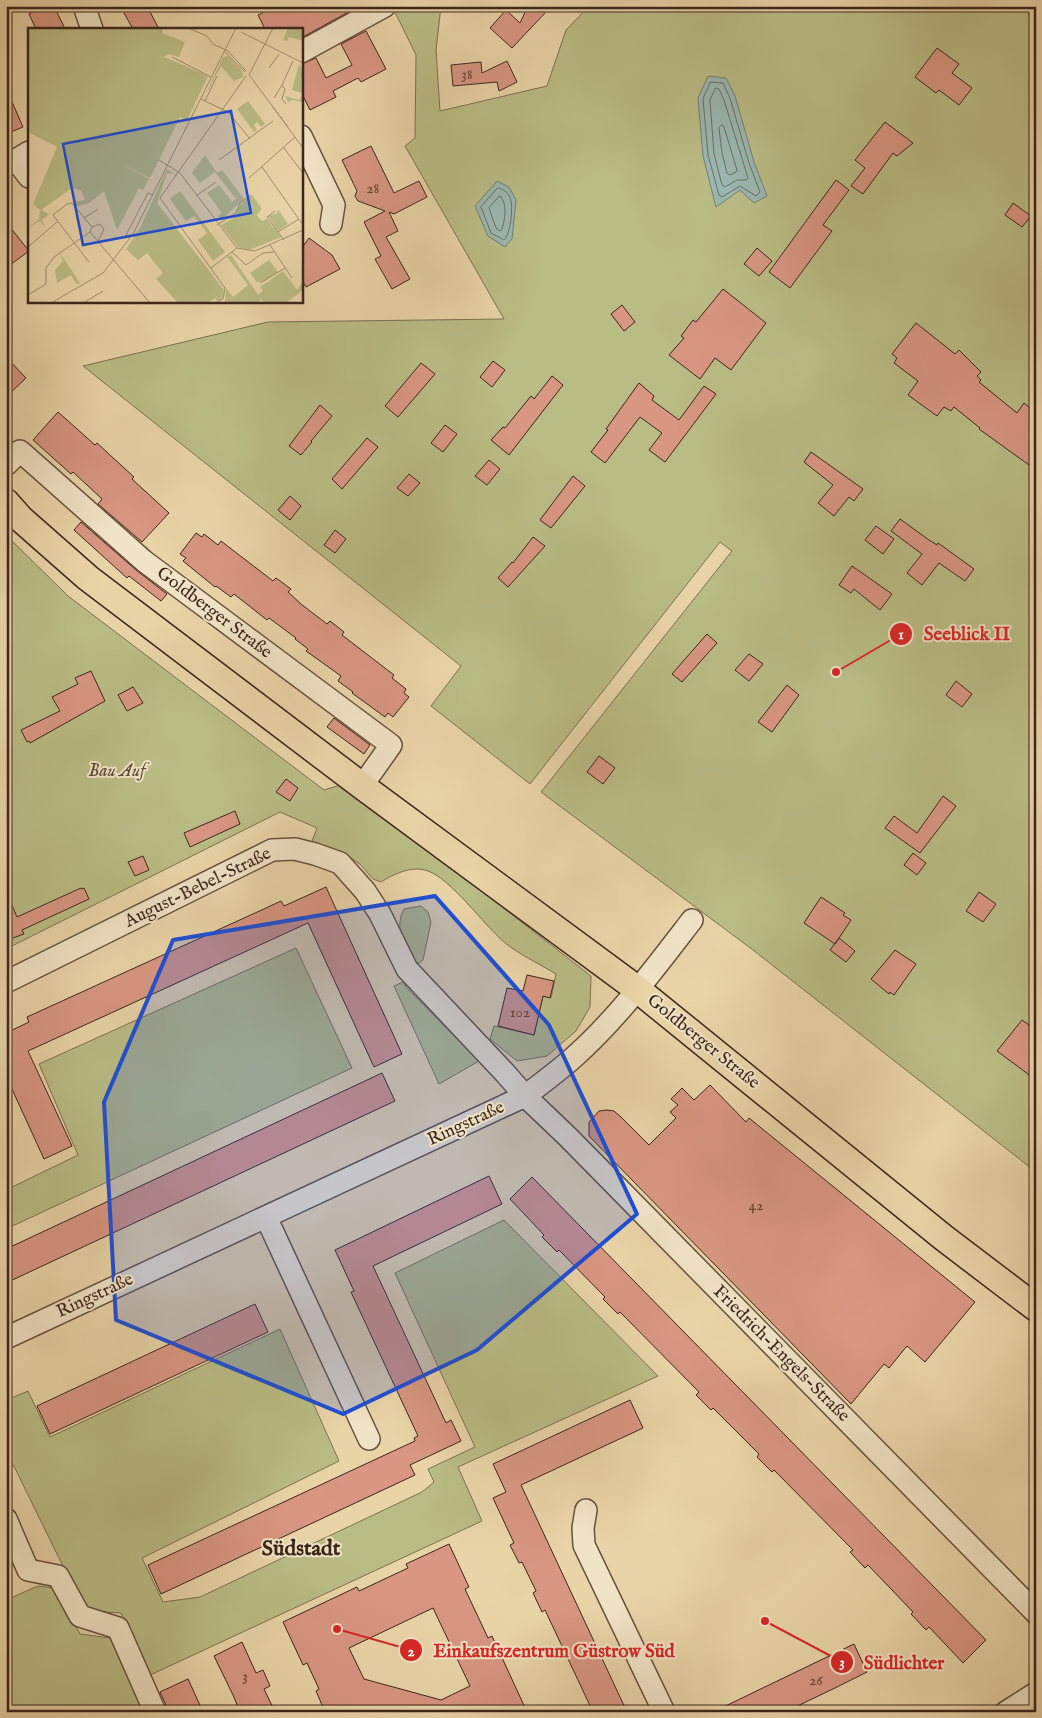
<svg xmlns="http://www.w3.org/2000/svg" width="1042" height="1718" viewBox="0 0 1042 1718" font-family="'IM FELL English',serif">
	<rect width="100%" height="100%" fill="#e9d4a8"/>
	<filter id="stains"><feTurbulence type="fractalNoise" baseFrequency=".004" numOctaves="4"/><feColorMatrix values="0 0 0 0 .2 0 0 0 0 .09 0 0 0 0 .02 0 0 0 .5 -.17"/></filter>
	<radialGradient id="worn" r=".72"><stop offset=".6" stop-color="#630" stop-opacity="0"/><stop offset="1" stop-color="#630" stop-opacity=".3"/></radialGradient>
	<path fill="#babc85" stroke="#7b7150" d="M 405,6 L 441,6 L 436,50 L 440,111 L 547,86 L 566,30 L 589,6 L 1036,6 L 1036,1172 L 753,950 L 541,792 L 732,551 L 720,542 L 530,784 L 431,706 L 461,666 L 83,366 L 268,322 L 504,319 L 405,146 L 415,138 L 416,55 L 395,12 Z
		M 6,535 L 68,596 L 324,790 L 344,784 L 591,976 L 590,1007 L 576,1031 L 547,1056 L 517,1061 L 490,1039 L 494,1026 L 534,1035 L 543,996 L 551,998 L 556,974 C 540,964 518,954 504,942 C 484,925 451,879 428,871 C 412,865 394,874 381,882 L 373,879 L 361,865 L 344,853 L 311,844 L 317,828 L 280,812 L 6,949 Z
		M 421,906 L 428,912 L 431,922 L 423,960 L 418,964 C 406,948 393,929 404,909 Z
		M 296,948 L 352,1068 L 6,1229 L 6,1190 L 78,1155 L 39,1064 Z
		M 403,982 L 407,988 L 479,1061 L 439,1084 L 394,986 Z
		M 504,1220 L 658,1376 L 458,1467 L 482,1521 L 148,1676 L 121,1613 L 85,1611 L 6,1450 L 6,1408 L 9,1406 L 7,1400 L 28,1391 L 50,1437 L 280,1329 L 339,1461 L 142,1558 L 163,1602 L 200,1597 L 422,1492 L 434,1482 L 428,1469 L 475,1447 L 395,1273 Z
		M 38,1586 L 55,1588 L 80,1634 L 110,1638 L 144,1712 L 6,1712 L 6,1600 Z"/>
	<path fill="#9ab7b0" stroke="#747d75" d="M 708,76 L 726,78 L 735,96 L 754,162 L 767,196 L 754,203 L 740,190 L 716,207 L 703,156 L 698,98 Z
		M 497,181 L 509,187 L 516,200 L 512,239 L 505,247 L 488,236 L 475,206 Z"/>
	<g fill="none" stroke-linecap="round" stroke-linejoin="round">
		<path stroke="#6b6e66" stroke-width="1" d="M 711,82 L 723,83 L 730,98 L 749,163 L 760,192 L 756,196 L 740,186 L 722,197 L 719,195 L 708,155 L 703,99 Z
			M 716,88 L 719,89 L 724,100 L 748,178 L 746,180 L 737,180 L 725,187 L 722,185 L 714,154 L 710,100 Z
			M 722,125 L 724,127 L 737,170 L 736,172 L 730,175 L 727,173 L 722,153 L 719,128 Z
			M 498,188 C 504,189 510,194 511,201 C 513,210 510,235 504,240 L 491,233 L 481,207 Z
			M 500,196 C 508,204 505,219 502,229 L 500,231 L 496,228 L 489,208 Z"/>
	</g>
	<path fill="#d99682" stroke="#3c261c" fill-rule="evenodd" d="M 44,6 L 54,6 L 65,29 L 36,29 L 29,14 Z
		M 120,6 L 147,6 L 159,29 L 133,29 Z
		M 276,6 L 352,6 L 354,9 L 301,38 L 301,29 L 265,29 L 258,15 Z
		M 528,6 L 533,6 L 546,12 L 512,48 L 490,28 L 506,10 L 520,23 Z
		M 366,31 L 386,69 L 361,82 L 358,78 L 333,91 L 336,97 L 310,110 L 301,92 L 301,64 L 316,58 L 326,78 L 352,65 L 341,44 Z
		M 937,48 L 959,64 L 952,73 L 972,88 L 959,105 L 939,90 L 936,93 L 915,77 Z
		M 507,61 L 517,82 L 499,91 L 497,82 L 453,86 L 451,65 L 481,62 L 482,73 Z
		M 6,88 L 23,127 L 6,134 Z
		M 885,122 L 913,143 L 897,156 L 893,153 L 863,194 L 851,186 L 865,168 L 855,160 Z
		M 371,146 L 394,193 L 419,181 L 427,197 L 394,214 L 389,212 L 398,231 L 386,237 L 410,279 L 392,289 L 375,259 L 381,256 L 364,222 L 385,211 L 358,201 L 355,196 L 357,191 L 342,160 Z
		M 836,180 L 849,190 L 823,225 L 832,231 L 790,288 L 769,272 Z
		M 1013,203 L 1031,216 L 1022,227 L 1005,215 Z
		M 6,222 L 29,251 L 6,268 Z
		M 309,238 L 332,255 L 340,269 L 306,287 L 301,278 L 301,249 Z
		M 757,248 L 772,261 L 759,276 L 744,264 Z
		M 723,289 L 766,323 L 731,370 L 715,358 L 700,379 L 669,355 L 684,338 L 681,336 L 693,320 L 696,322 Z
		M 622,305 L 635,322 L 624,331 L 611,314 Z
		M 916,323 L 955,354 L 959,350 L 981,372 L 977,376 L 981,380 L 979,382 L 1017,413 L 1024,403 L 1036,413 L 1036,470 L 979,429 L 980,428 L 954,407 L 951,411 L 944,407 L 937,416 L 908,395 L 918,381 L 894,363 L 897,358 L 892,354 Z
		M 6,357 L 26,378 L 6,397 Z
		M 493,361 L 505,370 L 492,387 L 480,377 Z
		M 421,363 L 435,374 L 398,417 L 385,406 Z
		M 552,376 L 563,385 L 509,455 L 491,440 L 503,427 L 505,428 L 531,396 L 534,399 Z
		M 639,383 L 654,396 L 652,400 L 679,420 L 704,386 L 716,394 L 665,462 L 649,450 L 662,433 L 640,417 L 605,463 L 591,452 L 608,430 L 606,429 Z
		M 320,405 L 332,416 L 311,441 L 312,442 L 301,455 L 289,446 Z
		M 58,412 L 95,445 L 97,443 L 134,477 L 132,479 L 169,513 L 142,542 L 98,504 L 102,499 L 73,472 L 71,474 L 33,440 Z
		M 445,425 L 457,434 L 443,452 L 431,443 Z
		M 367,438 L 378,447 L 342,489 L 332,479 Z
		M 811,452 L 863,489 L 854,501 L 849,497 L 834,516 L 818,503 L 833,485 L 804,462 Z
		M 489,460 L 500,469 L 487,485 L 475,476 Z
		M 409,474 L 420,483 L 408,496 L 397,488 Z
		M 573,476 L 585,486 L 551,528 L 540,520 Z
		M 290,496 L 301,506 L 290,520 L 278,510 Z
		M 900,519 L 929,540 L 937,545 L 938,543 L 974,569 L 965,581 L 939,563 L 922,585 L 907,573 L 922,554 L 891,531 Z
		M 81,522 L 136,570 L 167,594 L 161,601 L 129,576 L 127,578 L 74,530 Z
		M 876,526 L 894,539 L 883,554 L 865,540 Z
		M 335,530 L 346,539 L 335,553 L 324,545 Z
		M 196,533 L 202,537 L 204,534 L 218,545 L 221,541 L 273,581 L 276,578 L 291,589 L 288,592 L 301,604 L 327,624 L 330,621 L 344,632 L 342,635 L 394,675 L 392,678 L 406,689 L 404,693 L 409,697 L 393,717 L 388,713 L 385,717 L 352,693 L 353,692 L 338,681 L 341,676 L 306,651 L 308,649 L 295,639 L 296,638 L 269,618 L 267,620 L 234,594 L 231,597 L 216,586 L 215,587 L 183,561 L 186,558 L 180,554 Z
		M 533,537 L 545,546 L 508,587 L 498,578 L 512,562 L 513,563 Z
		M 852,566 L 892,594 L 880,610 L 854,589 L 851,593 L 839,585 Z
		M 707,634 L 717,643 L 682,682 L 672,674 Z
		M 749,654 L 763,664 L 749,681 L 735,670 Z
		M 91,671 L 105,701 L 30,743 L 29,741 L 27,742 L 21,730 L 60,711 L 52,697 L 78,684 L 75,678 Z
		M 956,681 L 972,694 L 962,707 L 946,695 Z
		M 787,685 L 799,695 L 772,732 L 758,722 Z
		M 133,687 L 143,703 L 127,711 L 118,695 Z
		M 334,718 L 370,745 L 364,754 L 327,727 Z
		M 599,756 L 615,768 L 603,784 L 587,772 Z
		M 286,779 L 298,788 L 290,801 L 276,792 Z
		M 943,796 L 956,806 L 920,853 L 885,828 L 894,816 L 917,833 Z
		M 235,811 L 240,824 L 190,847 L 184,833 Z
		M 913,853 L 926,863 L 917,875 L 904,865 Z
		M 143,856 L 149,870 L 135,876 L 128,862 Z
		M 326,887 L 402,1054 L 374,1067 L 308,923 L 28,1051 L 72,1146 L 44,1159 L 6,1076 L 6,1033 L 29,1022 L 27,1017 L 266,908 L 281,901 L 284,906 Z
		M 81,888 L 82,889 L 84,888 L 89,899 L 22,930 L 24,934 L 10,939 L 6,929 L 6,891 L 17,917 Z
		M 979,892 L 996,904 L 983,922 L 966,911 Z
		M 821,897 L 845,913 L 843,915 L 851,920 L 835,944 L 804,923 Z
		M 839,938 L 855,951 L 846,962 L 830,950 Z
		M 895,950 L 916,964 L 894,995 L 890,992 L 889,994 L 871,979 Z
		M 527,975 L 554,981 L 550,998 L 543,996 L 534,1035 L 498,1026 L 507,988 L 523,991 Z
		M 1022,1020 L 1036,1030 L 1036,1080 L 997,1051 Z
		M 382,1073 L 395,1101 L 6,1283 L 6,1249 Z
		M 710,1085 L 746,1122 L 749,1118 L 975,1302 L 925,1362 L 907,1346 L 889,1368 L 884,1364 L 851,1404 L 589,1136 L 589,1122 L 599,1111 L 607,1110 L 614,1111 L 621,1117 L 649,1145 L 676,1118 L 670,1112 L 678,1105 L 671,1099 L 682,1088 L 694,1100 Z
		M 489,1176 L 502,1204 L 373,1266 L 446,1423 L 451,1420 L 461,1441 L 410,1465 L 415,1475 L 161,1594 L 148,1565 L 415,1441 L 414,1438 L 418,1436 L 351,1292 L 354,1291 L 335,1250 Z
		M 532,1177 L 986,1640 L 963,1663 L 929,1627 L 926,1630 L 911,1614 L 913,1612 L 868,1565 L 865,1568 L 850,1552 L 853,1550 L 774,1470 L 772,1472 L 757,1457 L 759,1454 L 713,1408 L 711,1410 L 696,1395 L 699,1392 L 620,1312 L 618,1314 L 603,1299 L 605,1297 L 559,1250 L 557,1252 L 542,1237 L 544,1235 L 510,1199 Z
		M 255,1304 L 268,1332 L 50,1434 L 37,1406 Z
		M 630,1400 L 643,1428 L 521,1485 L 627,1712 L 593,1712 L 545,1610 L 542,1612 L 533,1593 L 536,1591 L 522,1562 L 519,1563 L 510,1545 L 514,1543 L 493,1498 L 506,1492 L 493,1464 Z
		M 449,1544 L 469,1587 L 465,1589 L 488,1638 L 492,1636 L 527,1712 L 325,1712 L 316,1691 L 319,1689 L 307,1663 L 303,1665 L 283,1622 L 357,1587 L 359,1591 L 408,1568 L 406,1564 ZM 433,1608 L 470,1686 L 441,1700 L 364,1679 L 349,1648 Z
		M 242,1642 L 256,1673 L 263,1670 L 270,1686 L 264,1689 L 275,1712 L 240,1712 L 233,1695 L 214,1656 Z
		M 854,1644 L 867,1672 L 837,1687 L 785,1712 L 713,1712 Z
		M 188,1679 L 203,1712 L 169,1712 L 160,1692 Z"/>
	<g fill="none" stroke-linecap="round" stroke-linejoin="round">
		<defs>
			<path id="minor" d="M 84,6 L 92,29
				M 301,52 L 385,6
				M 301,136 L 334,205 L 331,224
				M 16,160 L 29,177
				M 6,166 L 29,152
				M 6,465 L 20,451 L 144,561 L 391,745 L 362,786
				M 6,982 L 272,850 L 295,849 L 315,854 L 340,863 L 365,891 L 380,914 L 407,969 L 505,1073 L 525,1096 L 568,1137 L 1036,1613
				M 266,1217 L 369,1439
				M 6,1338 L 525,1096 C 541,1084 557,1072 573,1058 C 618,1018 655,968 692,920
				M 586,1510 L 583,1528 L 584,1545 L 664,1712
				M 6,1519 L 28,1570 L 58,1576 L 80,1616 L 118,1628 L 155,1712
				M 1006,1712 L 1036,1693"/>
			<path id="major" d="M 6,502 L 21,519 L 88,578 L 362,786 L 637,989 L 944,1238 L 1036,1308"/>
		</defs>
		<use href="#minor" stroke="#67523f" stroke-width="24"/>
		<use href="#major" stroke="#3c261c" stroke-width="29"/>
		<use href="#minor" stroke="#f1e3c6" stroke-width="21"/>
		<use href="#major" stroke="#e9d4a8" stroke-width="26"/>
	</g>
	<path fill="#1d4ed8" fill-opacity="0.2" stroke="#1d4ed8" stroke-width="4" stroke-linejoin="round" d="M 435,896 L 549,1025 L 637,1214 L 477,1350 L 343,1414 L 116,1320 L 104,1102 L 173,940 Z"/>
	<g text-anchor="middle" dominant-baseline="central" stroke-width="4" stroke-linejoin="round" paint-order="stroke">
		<g font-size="15" fill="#634236">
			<text x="467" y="74">38</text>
			<text x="373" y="188">28</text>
			<text x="520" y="1012">102</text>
			<text x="756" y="1205">42</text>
			<text x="245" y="1676">3</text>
			<text x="816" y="1680">26</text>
		</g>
		<g font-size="18" fill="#3c261c" stroke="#f1e3c6">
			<text transform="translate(214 613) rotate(37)">Goldberger Straße</text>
			<text transform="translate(198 888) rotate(-26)">August-Bebel-Straße</text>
			<text transform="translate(703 1042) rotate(39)">Goldberger Straße</text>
			<text transform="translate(466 1124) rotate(-25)">Ringstraße</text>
			<text transform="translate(95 1296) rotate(-25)">Ringstraße</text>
			<text transform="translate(781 1354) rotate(45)">Friedrich-Engels-Straße</text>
		</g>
		<g font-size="18" font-style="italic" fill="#5c4c36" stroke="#f1e3c6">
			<text x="117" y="771">Bau Auf</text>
		</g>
		<g font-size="22" font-weight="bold" fill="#3c261c" stroke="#f1e3c6">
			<text x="301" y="1549">Südstadt</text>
		</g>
	</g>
	<g transform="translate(28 28)">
		<rect width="275" height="275" fill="#e9d4a8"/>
		<path d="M 0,0 L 135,0 L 134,5 L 157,14 L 151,29 L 140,26 L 136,29 L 180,48 L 159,92 L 152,89 L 122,150 L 94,136 L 121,151 L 115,162 L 111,160 L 89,202 L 76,163 L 61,175 L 48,179 L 46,174 L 57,172 L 53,162 L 44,160 L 13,182 L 21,186 L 14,192 L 18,200 L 12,193 L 0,200 L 11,191 L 12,182 L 5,176 L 29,119 L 0,104 ZM 260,0 L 275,0 L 275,13 L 261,9 L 259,13 L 255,12 ZM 200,28 L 214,43 L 215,49 L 206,53 L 193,38 L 176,70 L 195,29 ZM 271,36 L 275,42 L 275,74 L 264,72 L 260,74 L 257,68 L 271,72 L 273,69 L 274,65 L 264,62 ZM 220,73 L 237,96 L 233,99 L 229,94 L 226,97 L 229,102 L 226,104 L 209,81 ZM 177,127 L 189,145 L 194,142 L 216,171 L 193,192 L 190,188 L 194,185 L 179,165 L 191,157 L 204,174 L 208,171 L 187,144 L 172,155 L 164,145 ZM 139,141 L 148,147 L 146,150 L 146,146 L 139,145 L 129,175 L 196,262 L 194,271 L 189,273 L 188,270 L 179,275 L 150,275 L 128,251 L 135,245 L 119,225 L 110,232 L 98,221 L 112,200 ZM 152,163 L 197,224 L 185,233 L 170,212 L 179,205 L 166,188 L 158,193 L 142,171 ZM 224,167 L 234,181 L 229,187 L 234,193 L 239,191 L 253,209 L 221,222 L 210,219 L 193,197 L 210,188 L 209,182 L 213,176 ZM 250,181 L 260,196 L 250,203 L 240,188 L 249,185 ZM 32,225 L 52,255 L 49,257 L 43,247 L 29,255 L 27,242 L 35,233 ZM 203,227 L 230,267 L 235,263 L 232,259 L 255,243 L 269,262 L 275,253 L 275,262 L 258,275 L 236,275 L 233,271 L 231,275 L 197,274 L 198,260 L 205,269 L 220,257 L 199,229 ZM 241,232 L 250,244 L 237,253 L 229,254 L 222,245 Z" fill="#babc85"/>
		<path fill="none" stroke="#a48e70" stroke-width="1" d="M 160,0 L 179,8 L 185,16 L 200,23 L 218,43M 245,0 L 221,47 L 260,99M 213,4 L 275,35M 197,24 L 217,44M 144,29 L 183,49M 241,40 L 251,26M 254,57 L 265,33M 246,70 L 254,57 L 257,61 L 254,71 L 258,76M 173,71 L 200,84 L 222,111M 177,73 L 189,48M 245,79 L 275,120M 255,119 L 275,145M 131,132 L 152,145 L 209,220 L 227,223 L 275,202M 191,132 L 245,93M 234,139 L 275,197M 221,150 L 267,109M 168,168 L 188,154M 247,183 L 239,189 L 256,212M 56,190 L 70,181M 189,197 L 208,185 L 212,175 L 223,167M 64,199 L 72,196 L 76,201 L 70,213M 250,204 L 271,191M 102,209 L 98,207 L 120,165 L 125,167M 242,217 L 264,250M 0,219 L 29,194M 204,224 L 218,237 L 235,225 L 246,224M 61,234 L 25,187 L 39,176 L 44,175 L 64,199 L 62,204 L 122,275M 183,240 L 209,220M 232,255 L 257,240M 0,267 L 18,256 L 18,240 L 26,229 L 62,204M 23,275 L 75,245 L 105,206 L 208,0M 55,275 L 75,263M 187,275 L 195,271 L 197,260 L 132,170 L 218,48"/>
		<path fill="#1d4ed8" fill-opacity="0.15" stroke="#1d4ed8" stroke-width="2.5" d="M 203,83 L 223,185 L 55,217 L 35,116 Z"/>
		<rect width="275" height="275" fill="none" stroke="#3c261c" stroke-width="2.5"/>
	</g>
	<path fill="none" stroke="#d62828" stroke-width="2" d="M836 672L901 634M337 1629L411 1650M765 1621L842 1662"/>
	<g fill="#d62828" stroke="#f1e3c6" stroke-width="2">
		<circle cx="836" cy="672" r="5"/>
		<circle cx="337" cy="1629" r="5"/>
		<circle cx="765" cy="1621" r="5"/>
		<circle cx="901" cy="634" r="12"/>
		<circle cx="411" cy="1650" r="12"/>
		<circle cx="842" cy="1662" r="12"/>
	</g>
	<g font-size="15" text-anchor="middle" font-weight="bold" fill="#fff">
		<text x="901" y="639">1</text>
		<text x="411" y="1656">2</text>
		<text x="842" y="1667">3</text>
	</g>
	<g font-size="19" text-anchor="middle" font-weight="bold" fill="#d62828" stroke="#f1e3c6" stroke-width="4" stroke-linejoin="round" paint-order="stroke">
		<text x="967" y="640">Seeblick II</text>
		<text x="554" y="1657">Einkaufszentrum Güstrow Süd</text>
		<text x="904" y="1669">Südlichter</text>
	</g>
	<rect width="1042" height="1718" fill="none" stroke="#e9d4a8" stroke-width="25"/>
	<rect x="8" y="8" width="1027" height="1703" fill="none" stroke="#3c261c" stroke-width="2.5"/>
	<rect x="12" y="12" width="1017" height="1693" fill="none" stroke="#3c261c"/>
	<rect width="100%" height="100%" filter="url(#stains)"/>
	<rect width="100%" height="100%" fill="url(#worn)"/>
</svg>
